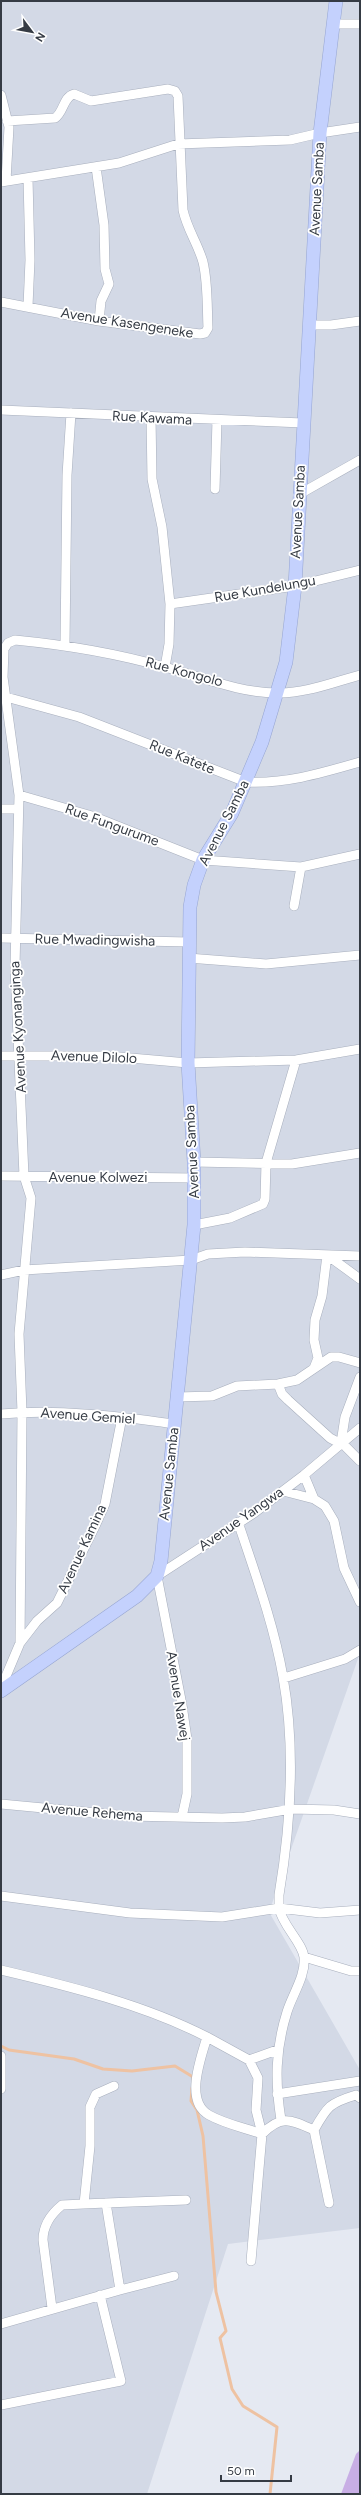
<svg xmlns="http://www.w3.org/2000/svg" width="361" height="2495" viewBox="0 0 361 2495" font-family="Figtree,sans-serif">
	<rect width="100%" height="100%" fill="#e5e9f2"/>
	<path fill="#d3d9e6" d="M 1,1 L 360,1 L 360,1653 L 269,1912 L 360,2070 L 360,2228 L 228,2244 L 147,2494 L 1,2494 Z"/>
	<path fill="#c8aee5" d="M 360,2450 L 360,2494 L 341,2494 L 356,2454 Z"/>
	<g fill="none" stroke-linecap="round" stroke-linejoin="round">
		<path stroke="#eec2a2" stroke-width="3" d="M 1,2046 L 9,2050 L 74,2059 L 103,2069 L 132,2071 L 175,2066 L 193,2077 L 193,2080
			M 192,2088 L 191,2101 L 197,2110 L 203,2136 L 216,2292 L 226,2331 L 220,2338 L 232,2389 L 243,2406 L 277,2427 L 270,2494"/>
		<defs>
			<path id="street" d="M 333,24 L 360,24
				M 1,95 L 9,127 L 6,181
				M 96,167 L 104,225 L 105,269 L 109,284 L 101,301 L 99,321
				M 1,182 L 119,163 L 178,144 L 290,140 L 320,133 L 360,127
				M 1,302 L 99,321 L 200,334 L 205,333 L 208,328 C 207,307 208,283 203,262 C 198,244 187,229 183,210 L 178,96 L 175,91 L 168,89 L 91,101 L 74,94 C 63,97 64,112 55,118 L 7,121
				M 28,306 L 30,260 L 28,178
				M 308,325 L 331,325 L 360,321
				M 1,410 L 303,423
				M 151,417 L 152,479 L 162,527 L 170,604 L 169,644 L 165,667
				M 215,489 L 217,420
				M 298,495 L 360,460
				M 170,604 L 295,586 L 360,570
				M 65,644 L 67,475 L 71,413
				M 6,697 L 79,717 L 246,782 C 286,784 322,773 360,762
				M 19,795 L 92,816 L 203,860 L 301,867
				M 1,809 L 18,809
				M 294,906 L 301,867 L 360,854
				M 1,938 L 189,942
				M 188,958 L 266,964 L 360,955
				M 1,1056 L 108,1056 L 188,1063 L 296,1060 L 360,1049
				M 194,1162 L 292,1164 L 360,1153
				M 1,1176 L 195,1178
				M 194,1225 L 230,1218 L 263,1204 L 265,1199 L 266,1163 L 296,1060
				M 1,1275 L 24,1270 L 191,1260 L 208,1254 L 245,1252 L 360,1256
				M 314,1368 L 318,1358 L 314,1340 L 315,1320 L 322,1296 L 327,1255 L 360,1279
				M 278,1384 L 282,1394 L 288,1400 L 330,1438 L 345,1446 L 360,1461
				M 178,1397 L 212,1396 L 237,1386 L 278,1384 L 297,1380 L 331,1357 L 339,1357 L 360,1363
				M 1,1414 C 58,1409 118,1416 174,1424
				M 341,1443 L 345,1417 L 360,1377
				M 304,1475 L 360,1428
				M 283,1491 L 314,1499
				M 238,1522 C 255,1573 274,1625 283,1677 C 296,1750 291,1823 279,1895 L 279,1908 L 320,1913 L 360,1910
				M 20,1643 L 22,1412 L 19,1334 L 31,1198 L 24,1176 L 15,967 L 19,795 L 3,677 L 4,649 L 8,643 L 15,640 C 66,645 115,653 164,667 C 200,676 239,693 277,693 C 304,694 334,682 360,675
				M 284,1678 L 345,1659 L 360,1650
				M 1,1688 L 20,1643 L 37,1621 L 57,1603 L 96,1524 L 105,1504 L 122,1417
				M 1,1804 L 128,1816 L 222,1818 L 245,1817 L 291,1809 L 334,1810 L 360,1814
				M 182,1817 L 187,1794 L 187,1739 L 182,1705 L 157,1576 L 254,1513 L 304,1475 L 314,1499 L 325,1506 L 334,1521 L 344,1568 L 360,1602
				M 1,1896 L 130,1913 L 222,1917 L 279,1908 C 282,1925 302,1942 304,1957 C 306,1976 292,1995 287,2012 C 275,2050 275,2082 281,2120
				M 304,1957 L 351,1971 L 360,1971
				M 1,1970 C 69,1986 145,2005 207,2037 C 201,2058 184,2101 209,2115 C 225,2124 245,2128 262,2134 C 282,2114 291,2120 314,2130 L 329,2203
				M 207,2037 L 249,2060 L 258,2078 L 256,2110 L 262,2134 L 251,2261
				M 249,2060 L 277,2050
				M 1,2089 L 1,2056
				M 277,2094 L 360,2081
				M 314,2130 C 327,2107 329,2103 356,2095 L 360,2098
				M 84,2204 L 90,2146 L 90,2107 L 96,2094 L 114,2086
				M 120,2290 L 174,2276
				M 52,2308 L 43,2240 C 43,2226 51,2214 62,2205 L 106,2203
				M 1,2324 L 120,2290 L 106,2203 L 186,2200
				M 1,2405 L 121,2381 L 100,2295"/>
			<path id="secondary" d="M 1,1691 L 137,1596 L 157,1576 L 161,1561 L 194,1225 L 194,1162 L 188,1063 L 190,907 L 194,885 L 203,860 L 232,813 L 262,742 L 286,662 L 295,586 L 320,133 L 336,1"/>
		</defs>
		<use href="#street" stroke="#a8afbd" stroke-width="10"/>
		<use href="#secondary" stroke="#96a5d1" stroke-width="14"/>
		<use href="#street" stroke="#fff" stroke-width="9"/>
		<use href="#secondary" stroke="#c4d1fd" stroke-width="13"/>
	</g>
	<g text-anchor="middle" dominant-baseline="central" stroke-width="3.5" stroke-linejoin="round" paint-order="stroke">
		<g font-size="14" fill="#353b44" stroke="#fff">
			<text transform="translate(317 189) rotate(-87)">Avenue Samba</text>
			<text transform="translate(127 323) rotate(9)">Avenue Kasengeneke</text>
			<text transform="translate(152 418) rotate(3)">Rue Kawama</text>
			<text transform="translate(298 512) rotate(-87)">Avenue Samba</text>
			<text transform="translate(265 589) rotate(-10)">Rue Kundelungu</text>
			<text transform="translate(184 672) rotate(15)">Rue Kongolo</text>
			<text transform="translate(182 757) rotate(22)">Rue Katete</text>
			<text transform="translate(224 823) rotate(-63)">Avenue Samba</text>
			<text transform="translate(112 825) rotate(20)">Rue Fungurume</text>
			<text transform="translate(95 940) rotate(1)">Rue Mwadingwisha</text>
			<text transform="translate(18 1027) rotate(-93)">Avenue Kyonanginga</text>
			<text transform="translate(94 1057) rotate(2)">Avenue Dilolo</text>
			<text transform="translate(192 1152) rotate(-93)">Avenue Samba</text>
			<text x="98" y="1177">Avenue Kolwezi</text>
			<text transform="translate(88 1416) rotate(4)">Avenue Gemiel</text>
			<text transform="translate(169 1474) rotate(-84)">Avenue Samba</text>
			<text transform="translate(241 1519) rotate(-35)">Avenue Yangwa</text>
			<text transform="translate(82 1549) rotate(-65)">Avenue Kamina</text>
			<text transform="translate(178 1696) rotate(81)">Avenue Nawej</text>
			<text transform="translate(92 1812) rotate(5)">Avenue Rehema</text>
		</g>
	</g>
	<rect width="361" height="2495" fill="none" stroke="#353b44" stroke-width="4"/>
	<g transform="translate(32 32) rotate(122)" stroke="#ffffff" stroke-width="3" paint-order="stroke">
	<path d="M0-3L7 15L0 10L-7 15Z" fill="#353b44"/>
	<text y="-6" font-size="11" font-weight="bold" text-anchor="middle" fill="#353b44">N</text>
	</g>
	<path d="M221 2475v6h70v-6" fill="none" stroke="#353b44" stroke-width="2"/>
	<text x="227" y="2475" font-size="12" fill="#353b44" stroke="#ffffff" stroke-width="3" paint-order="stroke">50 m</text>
</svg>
